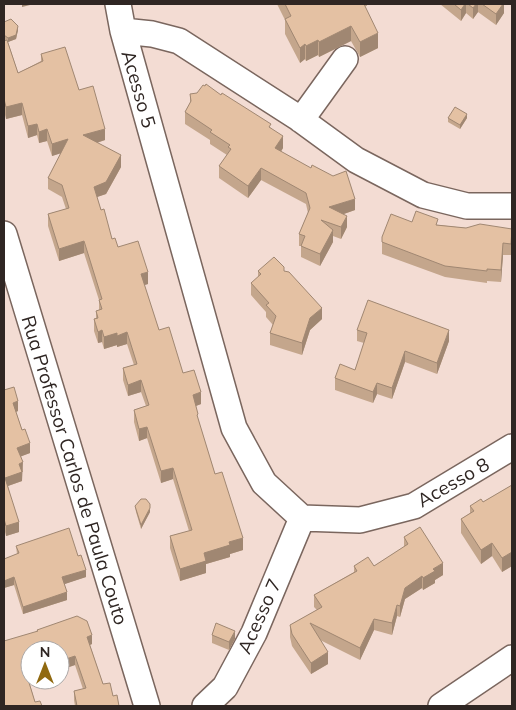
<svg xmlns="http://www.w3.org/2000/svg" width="516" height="710" viewBox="0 0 516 710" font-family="Mulish,sans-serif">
	<rect width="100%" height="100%" fill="#f3dcd3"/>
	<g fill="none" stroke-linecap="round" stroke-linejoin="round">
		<defs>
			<path id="minor" d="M 118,4 L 123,31
				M 301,120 L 345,59
				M 4,234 L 147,706
				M 302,518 L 264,483 L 234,428 L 123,31 L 152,34 L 179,41 L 297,117 L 356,160 L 423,195 L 467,206 L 512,206
				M 302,518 L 360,520 L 414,506 L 512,447
				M 205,706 L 225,687 L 254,633 L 302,518
				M 441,706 L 512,658"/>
		</defs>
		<use href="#minor" stroke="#7a665e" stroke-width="28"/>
		<use href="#minor" stroke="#fff" stroke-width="25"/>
	</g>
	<path fill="#c4a68c" d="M 277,4 L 367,4 L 367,6 L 365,6 L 378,48 L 360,57 L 351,41 L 319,57 L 318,55 L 306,61 L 305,59 L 300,63 L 285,34 L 285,20 Z
		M 440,4 L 504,4 L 504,13 L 496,25 L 478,12 L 473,19 L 466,13 L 461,21 Z
		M 4,22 L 18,30 L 16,39 L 8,42 L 18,73 L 41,61 L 41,54 L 79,90 L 105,140 L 97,143 L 121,167 L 106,194 L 97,197 L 101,210 L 112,239 L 148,284 L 144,285 L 159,330 L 201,404 L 196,406 L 198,420 L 215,474 L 243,550 L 230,554 L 230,557 L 206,564 L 206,573 L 180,581 L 170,548 L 170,536 L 189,531 L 173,479 L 161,483 L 147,438 L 139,441 L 134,422 L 134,410 L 146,406 L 141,392 L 128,396 L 123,380 L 123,368 L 134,365 L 127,344 L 117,347 L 117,345 L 104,349 L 102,342 L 98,343 L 94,331 L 94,319 L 96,318 L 96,311 L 99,310 L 99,300 L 84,253 L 59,261 L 48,226 L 48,214 L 66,209 L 62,197 L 48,189 L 48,178 L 61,153 L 52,156 L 47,141 L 39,143 L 37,135 L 28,138 L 22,115 L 6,119 L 4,111 L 4,41 L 6,41 L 4,39 Z
		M 190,94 L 221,95 L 271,128 L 283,148 L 281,152 L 355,210 L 344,214 L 347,227 L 341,239 L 333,236 L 333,242 L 320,266 L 301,257 L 301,246 L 299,246 L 299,234 L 308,213 L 306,204 L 261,180 L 248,198 L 219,178 L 219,166 L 227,155 L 210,144 L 210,140 L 185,124 L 185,112 L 190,103 Z
		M 448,118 L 467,118 L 460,129 L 448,122 Z
		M 412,222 L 466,228 L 512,229 L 511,255 L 503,255 L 501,282 L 487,281 L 487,283 L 445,277 L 382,254 L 382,237 Z
		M 258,271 L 284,271 L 322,319 L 310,330 L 302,355 L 270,345 L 270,333 L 273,325 L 266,317 L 266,312 L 251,295 L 251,283 L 258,277 Z
		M 357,330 L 449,341 L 437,374 L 405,362 L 392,399 L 377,394 L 373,403 L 335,390 L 335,378 L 355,370 L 364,343 L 357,341 Z
		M 4,390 L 18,411 L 16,412 L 30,453 L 21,456 L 23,472 L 22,472 L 22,481 L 8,486 L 19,532 L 6,536 L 4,528 Z
		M 512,476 L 512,566 L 502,572 L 492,556 L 481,564 L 461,533 L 461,519 L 470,513 L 470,506 L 483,502 L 512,485 Z
		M 135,506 L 150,512 L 141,529 L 136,512 Z
		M 404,537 L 443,575 L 435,580 L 435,583 L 423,590 L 422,588 L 405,599 L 400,617 L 397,616 L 392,635 L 374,630 L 360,660 L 320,640 L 328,664 L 311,674 L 292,646 L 290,637 L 290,625 L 317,610 L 314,607 L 314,595 L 354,572 L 354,566 L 374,566 L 404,547 Z
		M 16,546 L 78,556 L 86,577 L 64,584 L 67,600 L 23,614 L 14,585 L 4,588 L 4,559 L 17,554 Z
		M 37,630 L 92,644 L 90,645 L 103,684 L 113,696 L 119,706 L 75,706 L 74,700 L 74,691 L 83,689 L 75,665 L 29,681 L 35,702 L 4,706 Z
		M 212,635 L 235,639 L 229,650 L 212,643 Z"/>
	<path fill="#a08772" d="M 22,4 L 34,4 L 22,7 Z
		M 465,4 L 466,4 L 466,13 L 461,21 L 461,10 Z
		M 476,4 L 478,4 L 478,12 L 473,19 L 473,8 Z
		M 503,4 L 504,4 L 504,13 L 496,25 L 496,14 Z
		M 18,26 L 18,30 L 16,39 L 8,42 L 8,38 Z
		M 351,26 L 351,41 L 319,57 L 319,42 Z
		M 378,33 L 378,48 L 360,57 L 360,42 Z
		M 318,40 L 318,55 L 306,61 L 306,46 Z
		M 305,44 L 305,59 L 300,63 L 300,48 Z
		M 22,103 L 22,115 L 6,119 L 6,107 Z
		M 467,114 L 467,118 L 460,129 L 460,125 Z
		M 37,124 L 37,135 L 28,138 L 28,126 Z
		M 47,129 L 47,141 L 39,143 L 39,132 Z
		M 105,129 L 105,140 L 83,147 L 83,135 Z
		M 283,136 L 283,148 L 275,160 L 275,148 Z
		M 68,139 L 68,151 L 52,156 L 52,144 Z
		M 121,155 L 121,167 L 106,194 L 94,198 L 94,187 Z
		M 261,168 L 261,180 L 248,198 L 248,186 Z
		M 355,199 L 355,210 L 329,219 L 329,207 Z
		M 347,216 L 347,227 L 341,239 L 341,227 Z
		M 333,230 L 333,242 L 320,266 L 320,254 Z
		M 512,231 L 512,243 L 511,255 L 511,244 Z
		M 84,241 L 84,253 L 59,261 L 59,249 Z
		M 503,243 L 503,255 L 501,282 L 501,270 Z
		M 148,272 L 148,284 L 141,286 L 141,274 Z
		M 322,308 L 322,319 L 310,330 L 302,355 L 302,343 L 310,318 Z
		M 102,330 L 102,342 L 98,343 L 98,332 Z
		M 449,330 L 449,341 L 437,374 L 437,363 Z
		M 127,332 L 127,344 L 117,347 L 117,336 Z
		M 117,333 L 117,345 L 104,349 L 104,337 Z
		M 405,351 L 405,362 L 392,399 L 392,388 Z
		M 141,380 L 141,392 L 128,396 L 128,385 Z
		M 377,383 L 377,394 L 373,403 L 373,392 Z
		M 201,392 L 201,404 L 193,407 L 193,395 Z
		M 18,401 L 18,411 L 13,413 L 13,403 Z
		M 147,427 L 147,438 L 139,441 L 139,429 Z
		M 30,443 L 30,453 L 17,458 L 17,448 Z
		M 23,462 L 22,481 L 5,487 L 5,478 L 19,464 Z
		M 173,468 L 173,479 L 161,483 L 161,471 Z
		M 150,508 L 150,512 L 141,529 L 141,525 Z
		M 19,522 L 19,532 L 6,536 L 6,526 Z
		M 243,538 L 243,550 L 230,554 L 230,557 L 206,564 L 206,573 L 180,581 L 180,569 L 204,553 L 229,542 Z
		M 492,543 L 492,556 L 481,564 L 481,550 Z
		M 512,552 L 512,566 L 502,572 L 502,558 Z
		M 443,563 L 443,575 L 435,580 L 435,583 L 423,590 L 423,578 L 433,569 Z
		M 86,570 L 86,577 L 62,585 L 62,577 Z
		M 422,576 L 422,588 L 405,599 L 400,617 L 400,606 L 405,588 Z
		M 14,577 L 14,585 L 4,588 L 4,581 Z
		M 67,592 L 67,600 L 23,614 L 23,607 Z
		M 397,605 L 397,616 L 392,635 L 392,623 Z
		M 374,619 L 374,630 L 360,660 L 360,648 Z
		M 235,631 L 235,639 L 229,650 L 229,642 Z
		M 92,635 L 92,644 L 87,646 L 87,637 Z
		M 328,652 L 328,664 L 311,674 L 311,663 Z
		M 75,656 L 75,665 L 60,670 L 60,661 Z
		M 30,672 L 30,680 L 31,680 L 26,682 L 26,673 Z"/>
	<path fill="#e4c1a3" stroke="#a08772" d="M 285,4 L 364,4 L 378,33 L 360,42 L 351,26 L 319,42 L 318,40 L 306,46 L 305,44 L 300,48 L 285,19 L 291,16 Z
		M 454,4 L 465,4 L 461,10 Z
		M 468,4 L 476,4 L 473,8 Z
		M 482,4 L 503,4 L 496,14 Z
		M 11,19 L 18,26 L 16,35 L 8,38 L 4,35 L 4,22 Z
		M 7,40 L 18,73 L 43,61 L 41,54 L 65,47 L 79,90 L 93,86 L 105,129 L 83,135 L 121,155 L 106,182 L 94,187 L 101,210 L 104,209 L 112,239 L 115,238 L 118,247 L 138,241 L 148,272 L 141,274 L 159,330 L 169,327 L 183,373 L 194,370 L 201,392 L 193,395 L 198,414 L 197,415 L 215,474 L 222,472 L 243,538 L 229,542 L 230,545 L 204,553 L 206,561 L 180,569 L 170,536 L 192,530 L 173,468 L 161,471 L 147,427 L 139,429 L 134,410 L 149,405 L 141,380 L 128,385 L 123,368 L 137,364 L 127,332 L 117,336 L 117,333 L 104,337 L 102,330 L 98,332 L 94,319 L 98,318 L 96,311 L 102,309 L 99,300 L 102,299 L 84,241 L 59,249 L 48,214 L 69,208 L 62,185 L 48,178 L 68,139 L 52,144 L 47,129 L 39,132 L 37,124 L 28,126 L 22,103 L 6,107 L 4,99 L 4,41 Z
		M 206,84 L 221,95 L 222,93 L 271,124 L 269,127 L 283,136 L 275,148 L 311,168 L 312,165 L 333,176 L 346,171 L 355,199 L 329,207 L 347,216 L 341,227 L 321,220 L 333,230 L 320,254 L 301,246 L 305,236 L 299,234 L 310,208 L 306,193 L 261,168 L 248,186 L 219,166 L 231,149 L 228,147 L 230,145 L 210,132 L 212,130 L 185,112 L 191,101 L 190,94 L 197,93 L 203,85 L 205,86 Z
		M 455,107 L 467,114 L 460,125 L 448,118 Z
		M 416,211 L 438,219 L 436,225 L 466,228 L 480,224 L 512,229 L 511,244 L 503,243 L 501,270 L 487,269 L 487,271 L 445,266 L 382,242 L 382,237 L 391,214 L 412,222 Z
		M 274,257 L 284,267 L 284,271 L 289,272 L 322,308 L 310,318 L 302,343 L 270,333 L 276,316 L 266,305 L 269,303 L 251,283 L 261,274 L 258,271 Z
		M 368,300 L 449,330 L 437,363 L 405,351 L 392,388 L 377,383 L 373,392 L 335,378 L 340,364 L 355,370 L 367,333 L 357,330 Z
		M 14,387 L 18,401 L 13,403 L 22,430 L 25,429 L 30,443 L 17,448 L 23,462 L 19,464 L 22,472 L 5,478 L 19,522 L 6,526 L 4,519 L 4,390 Z
		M 512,485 L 512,552 L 502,558 L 492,543 L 481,550 L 461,519 L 474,511 L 470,506 L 481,499 L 483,502 Z
		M 141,499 L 146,499 L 150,504 L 150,508 L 141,525 L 135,506 Z
		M 420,527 L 443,563 L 433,569 L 435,571 L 423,578 L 422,576 L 405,588 L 400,606 L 397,605 L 392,623 L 374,619 L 360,648 L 310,623 L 328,652 L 311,663 L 292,634 L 290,625 L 322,607 L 314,595 L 357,571 L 354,566 L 368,557 L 374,566 L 408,544 L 404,537 Z
		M 69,528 L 78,556 L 81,555 L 86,570 L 62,577 L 67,592 L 23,607 L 14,577 L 4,581 L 4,559 L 19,553 L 16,546 Z
		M 77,616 L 87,621 L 92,635 L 87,637 L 103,684 L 110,683 L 113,696 L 117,695 L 119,706 L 77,706 L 74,691 L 86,688 L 75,656 L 60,661 L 60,650 L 30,650 L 30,672 L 26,673 L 35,702 L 40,701 L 42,706 L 4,706 L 4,641 L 38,631 L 37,630 Z
		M 216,623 L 235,631 L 229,642 L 212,635 Z"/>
	<g text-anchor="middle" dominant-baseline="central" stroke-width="4.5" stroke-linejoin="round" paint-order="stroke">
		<g font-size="19" fill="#2f2623" stroke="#fff">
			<text transform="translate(139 89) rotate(74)">Acesso 5</text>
			<text transform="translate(75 470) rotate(73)">Rua Professor Carlos de Paula Couto</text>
			<text transform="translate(453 482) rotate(-30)">Acesso 8</text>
			<text transform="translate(259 616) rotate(-66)">Acesso 7</text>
		</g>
	</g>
	<rect width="516" height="710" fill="none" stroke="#2f2623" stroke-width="10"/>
	<g transform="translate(45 665)"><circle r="24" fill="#ffffff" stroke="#aca8a7"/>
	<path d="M0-4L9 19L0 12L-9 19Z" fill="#906910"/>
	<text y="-8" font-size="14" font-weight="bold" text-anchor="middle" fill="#2f2623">N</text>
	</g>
</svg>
